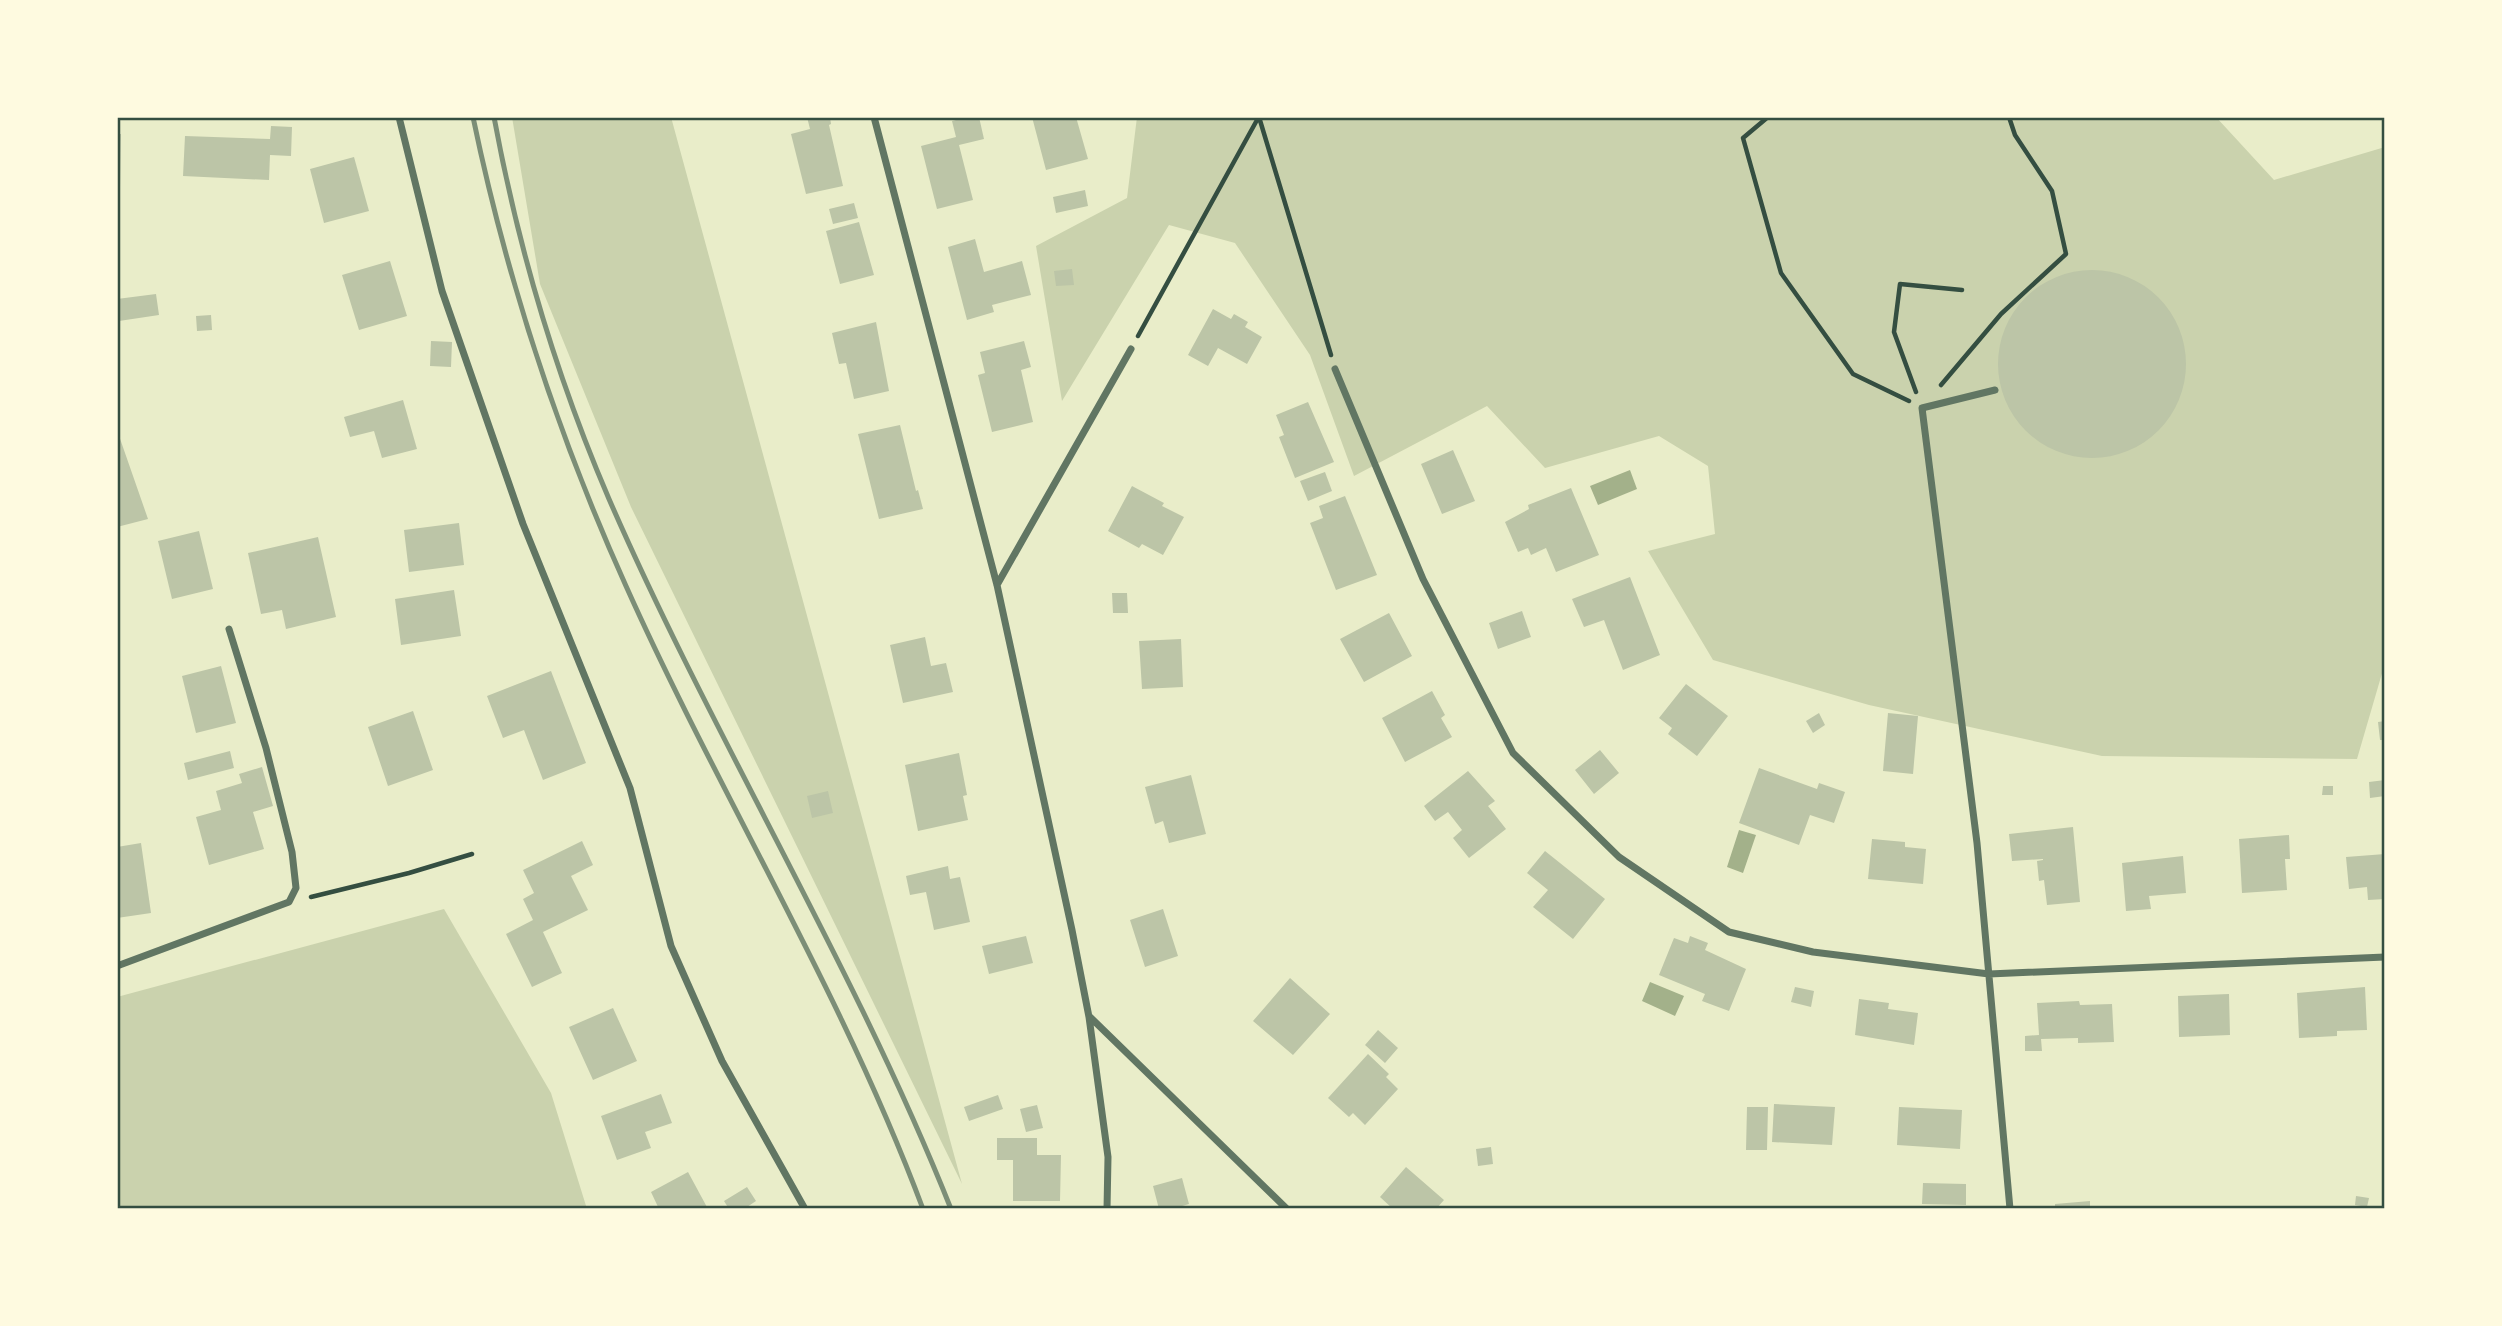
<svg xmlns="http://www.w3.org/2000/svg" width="2502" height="1326" viewBox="0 0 2502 1326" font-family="'Sofia Sans Condensed',sans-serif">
	<rect width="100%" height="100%" fill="#e9edc9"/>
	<path fill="#cad2ad" d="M 512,117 L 671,117 L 962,1184 L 631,507 L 540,284 Z
		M 1137,117 L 2216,117 L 2274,180 L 2385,147 L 2385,663 L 2357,759 L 2102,756 L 1869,705 L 1713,660 L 1648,551 L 1715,534 L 1708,466 L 1659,436 L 1545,468 L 1487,406 L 1354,476 L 1310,355 L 1235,243 L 1169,225 L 1062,401 L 1036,246 L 1127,198 Z
		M 444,909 L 551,1093 L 587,1209 L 117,1209 L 117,997 Z"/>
	<path fill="#a3b18a" d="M 1630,470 L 1637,489 L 1598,505 L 1590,486 Z
		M 1739,830 L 1756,835 L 1743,873 L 1727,867 Z
		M 1650,982 L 1684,996 L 1675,1016 L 1642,1001 Z"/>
	<path fill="#bcc5a7" d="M 807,117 L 830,117 L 831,124 L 829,125 L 843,186 L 806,194 L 791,134 L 810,129 Z
		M 968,117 L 979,117 L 984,139 L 959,145 L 973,200 L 937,209 L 921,146 L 956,137 L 952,121 Z
		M 1032,117 L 1076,117 L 1088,159 L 1046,170 Z
		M 271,126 L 292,127 L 291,156 L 270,155 L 269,180 L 183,176 L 185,136 L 270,139 Z
		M 117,134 L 121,134 L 120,188 L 117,188 Z
		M 354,157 L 369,211 L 324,223 L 310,169 Z
		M 1085,190 L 1088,206 L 1056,213 L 1053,197 Z
		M 854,203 L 858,218 L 833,224 L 829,209 Z
		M 859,222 L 874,275 L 840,284 L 826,231 Z
		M 975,239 L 984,272 L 1022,261 L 1031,295 L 992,305 L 994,312 L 967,320 L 948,247 Z
		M 390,261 L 407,316 L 359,330 L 342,275 Z
		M 1072,269 L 1074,285 L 1056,286 L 1054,271 Z
		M1998 364a94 94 0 1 1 188 0a94 94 0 1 1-188 0Z
		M 156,294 L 159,315 L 119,321 L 117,299 Z
		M 1213,309 L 1231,319 L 1234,314 L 1248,322 L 1245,327 L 1262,337 L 1247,364 L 1218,348 L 1208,366 L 1188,355 Z
		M 211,315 L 212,330 L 197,331 L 196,316 Z
		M 876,322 L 889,391 L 854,399 L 846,363 L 839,364 L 832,333 Z
		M 431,341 L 452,342 L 451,367 L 430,366 Z
		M 1024,341 L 1031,367 L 1021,370 L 1033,422 L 992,432 L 978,375 L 985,373 L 980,352 Z
		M 403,400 L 417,449 L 382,458 L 374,431 L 350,437 L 344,417 Z
		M 1308,402 L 1334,462 L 1295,478 L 1279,437 L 1284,435 L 1276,415 Z
		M 900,425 L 916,491 L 918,490 L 923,509 L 879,519 L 858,434 Z
		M 117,430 L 148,519 L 117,527 Z
		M 1453,450 L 1475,501 L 1442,514 L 1421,464 Z
		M 1325,472 L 1332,491 L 1308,501 L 1300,481 Z
		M 1132,486 L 1164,503 L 1162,506 L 1184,517 L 1163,555 L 1142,544 L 1139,548 L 1108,531 Z
		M 1571,488 L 1599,555 L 1556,572 L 1546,548 L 1531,555 L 1528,548 L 1518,552 L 1505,522 L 1529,509 L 1528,505 Z
		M 1345,496 L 1377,575 L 1336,590 L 1310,523 L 1323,518 L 1319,506 Z
		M 459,523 L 464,565 L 409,572 L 404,530 Z
		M 199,531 L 213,589 L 172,599 L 158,541 Z
		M 318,537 L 336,617 L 286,629 L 282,610 L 261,614 L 248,553 Z
		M 1630,577 L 1660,655 L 1623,670 L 1604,620 L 1584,627 L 1572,599 Z
		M 454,590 L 461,636 L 401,645 L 395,599 Z
		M 1112,593 L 1127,593 L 1128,613 L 1113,613 Z
		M 1522,611 L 1531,637 L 1498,649 L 1489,623 Z
		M 1389,613 L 1412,656 L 1364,682 L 1340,639 Z
		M 925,637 L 931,666 L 946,663 L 953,692 L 903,703 L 890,645 Z
		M 1181,639 L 1183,687 L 1142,689 L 1139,641 Z
		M 221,666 L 236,723 L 196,733 L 182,676 Z
		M 551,671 L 586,763 L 543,780 L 524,730 L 503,738 L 487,696 Z
		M 1686,684 L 1728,716 L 1697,756 L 1668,734 L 1672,728 L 1659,718 Z
		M 1432,691 L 1445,715 L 1441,718 L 1452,737 L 1405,762 L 1382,718 Z
		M 413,711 L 433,770 L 388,786 L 368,727 Z
		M 1819,713 L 1825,725 L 1813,733 L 1806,721 Z
		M 1888,713 L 1918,716 L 1913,774 L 1883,771 Z
		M 2385,721 L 2385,740 L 2380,740 L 2378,722 Z
		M 1600,750 L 1619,773 L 1594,794 L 1575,770 Z
		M 230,751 L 234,768 L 188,780 L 184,763 Z
		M 959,753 L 967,795 L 963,796 L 968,820 L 918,831 L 905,765 Z
		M 262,767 L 273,806 L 253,812 L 264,849 L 209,865 L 196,817 L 221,810 L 216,791 L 242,783 L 239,774 Z
		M 1759,768 L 1817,789 L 1819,783 L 1845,792 L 1834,823 L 1810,815 L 1799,845 L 1739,823 Z
		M 1468,771 L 1495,801 L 1488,806 L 1506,829 L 1469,858 L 1453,838 L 1462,830 L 1448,812 L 1435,821 L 1424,806 Z
		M 1191,775 L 1206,834 L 1169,843 L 1163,821 L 1155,824 L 1145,787 Z
		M 2385,780 L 2385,796 L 2370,798 L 2369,782 Z
		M 2323,786 L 2333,786 L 2333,795 L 2322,795 Z
		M 828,791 L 833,813 L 812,818 L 807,796 Z
		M 2073,827 L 2080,902 L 2047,905 L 2044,880 L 2039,881 L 2037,861 L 2043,860 L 2043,859 L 2012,861 L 2009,834 Z
		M 2289,835 L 2290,859 L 2285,859 L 2287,890 L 2242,893 L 2239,839 Z
		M 1872,839 L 1905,842 L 1905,847 L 1926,849 L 1923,884 L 1868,879 Z
		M 582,841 L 593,865 L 571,876 L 588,910 L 543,932 L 562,973 L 532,987 L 506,934 L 533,920 L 523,899 L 534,893 L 523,870 Z
		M 141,843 L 151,913 L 117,918 L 117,847 Z
		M 1545,851 L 1605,899 L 1573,939 L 1533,907 L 1548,890 L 1527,873 Z
		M 2385,854 L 2385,899 L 2368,900 L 2367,887 L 2349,889 L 2346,857 Z
		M 2183,856 L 2186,893 L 2149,896 L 2151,909 L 2126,911 L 2122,863 Z
		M 948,866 L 950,879 L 960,877 L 970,922 L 934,930 L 926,892 L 910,895 L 906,876 Z
		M 1163,909 L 1178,956 L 1145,967 L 1130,920 Z
		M 1026,936 L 1033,963 L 989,974 L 982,946 Z
		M 1690,936 L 1708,943 L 1705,950 L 1746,969 L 1729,1011 L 1702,1001 L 1705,994 L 1659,975 L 1674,938 L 1688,943 Z
		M 1290,978 L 1330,1014 L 1293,1055 L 1253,1021 Z
		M 1795,987 L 1814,991 L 1811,1007 L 1791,1002 Z
		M 2365,987 L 2367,1030 L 2337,1031 L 2337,1036 L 2299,1038 L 2297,993 Z
		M 2229,994 L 2230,1035 L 2179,1037 L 2178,996 Z
		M 1859,999 L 1889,1003 L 1888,1009 L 1918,1013 L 1914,1045 L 1855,1035 Z
		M 2079,1001 L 2080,1005 L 2112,1004 L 2114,1042 L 2078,1043 L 2078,1038 L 2041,1039 L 2042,1051 L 2025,1051 L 2025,1036 L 2039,1035 L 2037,1003 Z
		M 613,1008 L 637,1061 L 593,1080 L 569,1027 Z
		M 1378,1030 L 1398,1048 L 1385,1063 L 1365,1045 Z
		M 1368,1054 L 1389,1074 L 1386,1077 L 1398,1089 L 1365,1125 L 1353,1113 L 1349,1117 L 1328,1098 Z
		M 661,1094 L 672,1123 L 645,1132 L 651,1148 L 617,1160 L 601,1116 Z
		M 998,1095 L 1003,1109 L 969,1121 L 964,1107 Z
		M 1774,1104 L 1835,1107 L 1832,1145 L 1772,1142 Z
		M 1037,1105 L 1043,1128 L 1026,1132 L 1020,1109 Z
		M 1747,1107 L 1768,1107 L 1767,1150 L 1746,1150 Z
		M 1899,1107 L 1962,1110 L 1960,1149 L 1897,1145 Z
		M 997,1138 L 1037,1138 L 1037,1155 L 1061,1155 L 1060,1201 L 1013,1201 L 1013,1160 L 997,1160 Z
		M 1491,1147 L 1493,1164 L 1478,1166 L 1476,1149 Z
		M 1406,1167 L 1444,1200 L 1436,1209 L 1393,1209 L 1380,1197 Z
		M 688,1172 L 708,1209 L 659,1209 L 651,1192 Z
		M 1182,1178 L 1189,1204 L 1172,1209 L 1159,1209 L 1153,1186 Z
		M 1923,1183 L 1966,1184 L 1966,1205 L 1922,1204 Z
		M 747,1187 L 756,1201 L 744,1209 L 729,1209 L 724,1201 Z
		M 2356,1196 L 2369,1198 L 2367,1207 L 2355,1205 Z
		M 2090,1201 L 2090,1209 L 2055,1209 L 2055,1204 Z"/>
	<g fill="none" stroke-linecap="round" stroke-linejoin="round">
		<path stroke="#344e41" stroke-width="4.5" d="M 1259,117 L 1331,355
			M 1768,117 L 1743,138 L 1781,273 L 1853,374 L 1909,401
			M 1138,336 L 1257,120
			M 1941,385 L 2001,314 L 2066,254 L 2052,191 L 2015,135 L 2009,117
			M 1916,392 L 1894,332 L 1900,284 L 1962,290
			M 311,897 L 409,873 L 472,854"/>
		<path stroke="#617663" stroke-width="7" d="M 399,117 L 442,291 L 523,524 L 630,788 L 671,946 L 722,1061 L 805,1209
			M 874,117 L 997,585 L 1072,930 L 1089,1017 L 1108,1157 L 1107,1209
			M 1335,369 L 1423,579 L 1513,753 L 1619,857 L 1729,932 L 1813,952 L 1989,974 L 2385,957
			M 1995,390 L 1922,408 L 1977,843 L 2010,1209
			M 997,585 L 1131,349
			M 117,966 L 289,902 L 296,888 L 292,852 L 266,748 L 229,629
			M 1090,1017 L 1287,1209"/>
		<path stroke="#7c8e77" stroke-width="5" d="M 473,117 C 507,281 557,433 626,586 C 720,796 842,992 923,1209
			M 494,117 C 518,247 557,378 609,499 C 714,740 854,965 951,1209"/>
	</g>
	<rect width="2502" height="1326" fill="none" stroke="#fefae0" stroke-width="238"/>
	<rect x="119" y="119" width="2264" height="1088" fill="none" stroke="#344e41" stroke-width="2.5"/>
</svg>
